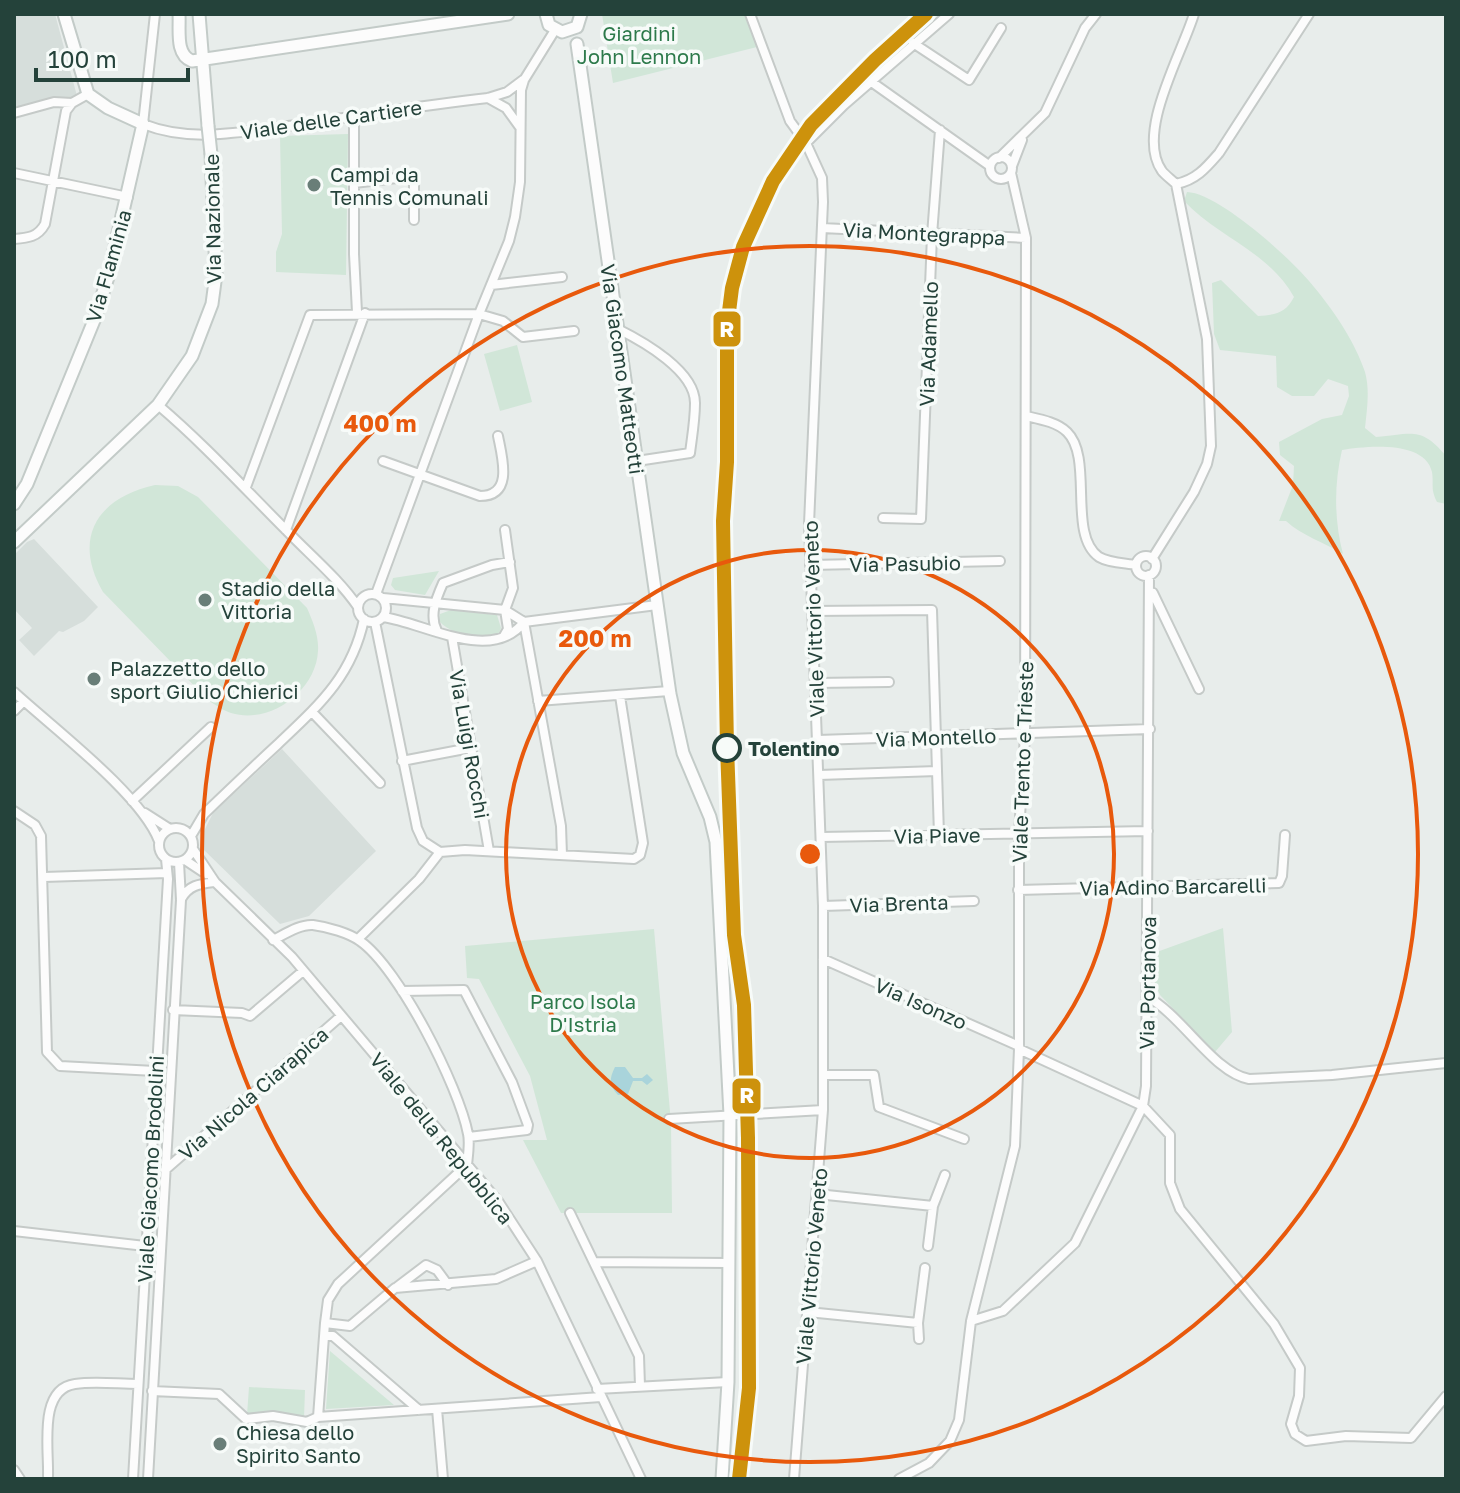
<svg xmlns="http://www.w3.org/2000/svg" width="1460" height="1493" viewBox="0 0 1460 1493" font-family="'Golos Text',sans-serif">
	<rect width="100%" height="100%" fill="#e8edeb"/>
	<path fill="#d6dedb" d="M 14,14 L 55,14 L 77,96 L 14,114 Z
		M 34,539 L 98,607 L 84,621 L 63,632 L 59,631 L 34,656 L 19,640 L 32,628 L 14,609 L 14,555 L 27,542 Z
		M 282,749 L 376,851 L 309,916 L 280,924 L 204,850 L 202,835 L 213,813 Z"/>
	<path fill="#d1e6d8" d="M 602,14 L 744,14 L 757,47 L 613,83 Z
		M 348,134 L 346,275 L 276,272 L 276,252 L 282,234 L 280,136 Z
		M 1187,192 C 1219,193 1294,261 1314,287 C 1334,311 1355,342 1365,372 C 1370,390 1367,409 1365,428 L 1376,437 C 1412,434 1421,426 1446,456 L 1446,504 L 1437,502 C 1430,488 1434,485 1432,472 C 1425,440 1366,446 1342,450 C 1334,484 1334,520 1343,554 C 1324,542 1302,536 1286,521 L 1279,521 L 1293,485 L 1294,466 L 1280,455 L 1279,442 L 1322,419 L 1342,415 L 1349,396 L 1348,386 L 1328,379 L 1314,396 L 1292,396 L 1277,387 L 1276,356 L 1220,350 L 1214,334 L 1212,283 L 1221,280 L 1258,316 C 1275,315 1286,313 1294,297 C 1269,252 1218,237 1184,201 Z
		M 517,345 L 532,402 L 500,411 L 484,354 Z
		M 155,485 L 178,486 L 198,497 L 307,608 C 313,622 319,636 318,651 C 316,691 270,725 231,713 C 224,711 216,705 209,701 L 103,592 C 72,538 97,498 155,485 Z
		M 439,571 L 425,595 L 395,590 L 391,585 L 393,578 Z
		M 451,610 L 497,615 L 501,628 L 499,633 C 482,641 451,635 439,621 L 440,614 Z
		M 1223,928 L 1232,1032 L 1215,1052 L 1160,995 L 1155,984 L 1154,953 Z
		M 654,929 L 671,1123 L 672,1213 L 561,1213 L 523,1140 L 547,1140 L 530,1076 L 479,979 L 467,978 L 465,946 Z
		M 330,1351 L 394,1405 L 326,1409 Z
		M 249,1387 L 305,1390 L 304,1418 L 247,1415 Z"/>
	<path fill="#a9d4db" d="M 615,1067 L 625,1067 L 633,1078 L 642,1078 L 647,1074 L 653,1080 L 647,1085 L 642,1081 L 633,1081 L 628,1094 L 618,1095 C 609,1085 609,1079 615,1067 Z"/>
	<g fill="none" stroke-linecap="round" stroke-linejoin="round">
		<defs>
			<path id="street" d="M 155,14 L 143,124 C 191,143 239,132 288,126 C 355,117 421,105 488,98 L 507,92 L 523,80
				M 750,14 L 790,121 L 806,143 L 822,178 L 823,202 L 809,524 L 823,906 L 823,1110 L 794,1479
				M 1194,14 C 1182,54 1135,133 1162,171 C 1165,175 1172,180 1176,184 C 1196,180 1206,168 1219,153 L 1309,14
				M 913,43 L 969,80 L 1001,28
				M 873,83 L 990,166
				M 488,98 L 506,108 L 519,126
				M 14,113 L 54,102 L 72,103 L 88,94
				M 354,117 L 354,254 L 357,312
				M 806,143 L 844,105 L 949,14
				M990 168a11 11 0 1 1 22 0a11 11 0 1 1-22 0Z
				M 999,158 L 1045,113 L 1085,28 L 1096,14
				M 1012,166 L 1022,140
				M 14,173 L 128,197
				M 354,183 L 414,176 L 414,220
				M 822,228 L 1026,238
				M 14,239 C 28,238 38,237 45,224 L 66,111 L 72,103
				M 491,285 L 562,277
				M 618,329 C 644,342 695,371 695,403 C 695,420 692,437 690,453 L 637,461
				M 158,405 C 204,444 244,488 286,530 C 310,555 339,579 358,607
				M 1026,416 C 1039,419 1057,422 1067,432 C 1094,458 1067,535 1099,557 C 1109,563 1125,563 1136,565
				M 383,461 L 480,496 C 514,496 502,457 498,436
				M 246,487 L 310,315 L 479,314 L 503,321 L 523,337 L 574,331
				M 883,518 L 921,519 L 932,235 L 940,130
				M 286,530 L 365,313
				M1136 566a10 10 0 1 1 20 0a10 10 0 1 1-20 0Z
				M 1152,559 L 1194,492 L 1207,464 L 1211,446 L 1207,339 L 1176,184
				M 810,565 L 1000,561
				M 1153,593 L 1199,689
				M358 608a14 14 0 1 1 28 0a14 14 0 1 1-28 0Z
				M 376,594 L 479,314 L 509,241 L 515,217 L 520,182 L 521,90 L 524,80 L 555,30
				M 383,598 L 505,610 L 524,622
				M 812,611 L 932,610 L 939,835
				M 383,617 C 425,623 491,664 524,622 L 657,605
				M 375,622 L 417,828 L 423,841 L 440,852
				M 524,622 L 561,826 L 562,855
				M 437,631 C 429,615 436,599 443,583 L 492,565 L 510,562
				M 504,636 L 508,629 L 505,610 L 513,588 L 505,530
				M 452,637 L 489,851
				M 816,683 L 889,682
				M 14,692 C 53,728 141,794 159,841
				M 538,701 L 669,691
				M 14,711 L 24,701
				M 312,712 L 380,783
				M 818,740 L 1150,729
				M 402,761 L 470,748
				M 819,775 L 937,771
				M 132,801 L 211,727
				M 14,811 L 35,825 L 41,836 L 47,1052 L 60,1066 L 155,1071
				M 145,813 L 170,829
				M159 845a17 17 0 1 1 34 0a17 17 0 1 1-34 0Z
				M 191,836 L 204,814 C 228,791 252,768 277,745 C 318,706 352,677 364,619
				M 821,837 L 1148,831
				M 193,849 L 215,882 L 292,957 L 498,1201 L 537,1261 L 641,1479
				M 440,852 L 465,850 L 634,859 L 640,855 L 643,843 L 620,696
				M 185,860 L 206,874
				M 44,877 L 167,873
				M 1018,890 L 1279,883 L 1282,876 L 1285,835
				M 181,899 C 189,885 199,884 215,882
				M 823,906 L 974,901
				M 358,939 L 419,879 L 440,852
				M 273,940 C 285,934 300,924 313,925 C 328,927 349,933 360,941 C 399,968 459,1087 468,1134 C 470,1143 468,1155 467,1165 L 338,1284 L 328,1300 L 325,1323 L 318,1417
				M 823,959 L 1019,1046
				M 402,991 L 464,990 L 512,1082 L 528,1125 L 527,1130 L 469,1137
				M 1146,996 C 1182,1015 1214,1073 1249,1079 L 1332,1075 L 1446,1063
				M 173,1010 L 242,1013 L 250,1016 L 303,971
				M 1019,1049 L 1143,1106 L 1170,1135 L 1170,1183 L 1180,1209 L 1274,1324 L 1300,1368 L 1299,1396 L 1291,1424 L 1295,1434 L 1306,1441 L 1346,1436 L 1411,1438 L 1446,1396
				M 823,1075 L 874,1075 L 879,1107 L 964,1139
				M 669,1119 L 823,1110
				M 165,1170 L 341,1016
				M 817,1194 L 933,1206
				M 570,1213 L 639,1356 L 640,1386
				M 14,1231 L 145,1246
				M 928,1246 L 933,1206 L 945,1175
				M 595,1262 L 729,1263
				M 397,1287 L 426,1265 L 437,1270 L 448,1285
				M 808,1312 L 918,1323
				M 971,1321 L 1003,1311 L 1075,1243 L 1143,1106 L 1146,1086 L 1149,575
				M 325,1323 L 350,1326 L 395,1288 L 496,1279 L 537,1261
				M 324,1336 L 333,1336 L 419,1410
				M 919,1339 L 918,1323 L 925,1268
				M 597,1389 L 728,1382
				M 152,1391 L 219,1394 L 246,1419 L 273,1416 L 307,1422 L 318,1417 L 601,1397
				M 437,1409 L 443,1479
				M 14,1470 L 20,1479
				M 48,1476 C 49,1448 38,1389 75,1384 C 95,1381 118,1384 138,1384
				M 133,1479 L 168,879 L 166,859
				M 148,1479 L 181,900 L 179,862
				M 899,1479 L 929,1463 L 950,1441 L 959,1420 L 971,1321 L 1015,1146 L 1019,1049 L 1019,833 L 1025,735 L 1026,238 L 1011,173"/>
			<path id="secondary" d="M 179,14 C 180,30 175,55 192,61 L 508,14
				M 199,14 L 208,126
				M 546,14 L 549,25 L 562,32 L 577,27 L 581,14
				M 577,44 L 670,694 L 683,753 L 710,817 L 716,842 L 730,1115 L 728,1382 L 722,1479
				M 14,504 L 27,484 L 95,318 L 108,277 L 143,124 L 108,108 L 88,94 L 64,14
				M 14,542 L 158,405 L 192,356 L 212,304 L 216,274 L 211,154"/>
		</defs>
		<use href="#street" stroke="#c5cac8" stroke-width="12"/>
		<use href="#secondary" stroke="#c3cbc8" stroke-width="15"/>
		<use href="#street" stroke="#fcfcfc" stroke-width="8"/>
		<use href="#secondary" stroke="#fcfcfc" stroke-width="11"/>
		<defs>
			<path id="secondary-bridge" d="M 208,126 L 211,154"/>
		</defs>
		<use href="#secondary-bridge" stroke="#c3cbc8" stroke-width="15" stroke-linecap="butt"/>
		<use href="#secondary-bridge" stroke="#fcfcfc" stroke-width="11"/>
		<defs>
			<path id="rail-1" d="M 739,1479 L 749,1388 L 748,1138 L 744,1005 L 734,935 L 727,747 L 723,521 L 727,462 L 727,327 L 732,288 L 743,247 L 773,181 L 811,125 L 875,60 L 926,14"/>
		</defs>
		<use href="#rail-1" stroke="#f7fbf9" stroke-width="20"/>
		<use href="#rail-1" stroke="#cd920c" stroke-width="14"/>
	</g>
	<g fill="none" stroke="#e8590c" stroke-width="4">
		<circle cx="810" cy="854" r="304"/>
		<circle cx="810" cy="854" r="608"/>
	</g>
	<g fill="#697e78" stroke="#f7fbf9" stroke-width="3">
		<circle cx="314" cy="185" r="8"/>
		<circle cx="205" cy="600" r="8"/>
		<circle cx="94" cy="679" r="8"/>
		<circle cx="220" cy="1444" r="8"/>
	</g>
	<circle fill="#f7fbf9" stroke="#24423a" stroke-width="4" cx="727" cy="748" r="13"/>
	<g text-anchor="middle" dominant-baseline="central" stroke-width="7" stroke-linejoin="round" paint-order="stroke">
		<g font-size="20" fill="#2d7a4b" stroke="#f7fbf9">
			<text x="639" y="33">Giardini<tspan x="639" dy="23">John Lennon</tspan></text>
			<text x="583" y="1001">Parco Isola<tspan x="583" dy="23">D'Istria</tspan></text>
		</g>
		<g font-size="20" fill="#24423a" stroke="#f7fbf9">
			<text transform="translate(331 119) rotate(-8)">Viale delle Cartiere</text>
			<text transform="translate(212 219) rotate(-91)">Via Nazionale</text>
			<text transform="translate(924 233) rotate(3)">Via Montegrappa</text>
			<text transform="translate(108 266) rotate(-74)">Via Flaminia</text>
			<text transform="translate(928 344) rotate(-88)">Via Adamello</text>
			<text transform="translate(623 369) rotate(82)">Via Giacomo Matteotti</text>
			<text transform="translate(905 563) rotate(-1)">Via Pasubio</text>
			<text transform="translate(813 619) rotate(-92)">Viale Vittorio Veneto</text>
			<text transform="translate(936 737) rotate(-2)">Via Montello</text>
			<text transform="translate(470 744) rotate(80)">Via Luigi Rocchi</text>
			<text transform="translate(1022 762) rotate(-88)">Viale Trento e Trieste</text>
			<text transform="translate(937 835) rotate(-1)">Via Piave</text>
			<text transform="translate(1173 886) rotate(-1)">Via Adino Barcarelli</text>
			<text transform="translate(899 903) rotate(-2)">Via Brenta</text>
			<text transform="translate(1147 983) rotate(-89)">Via Portanova</text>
			<text transform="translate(921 1003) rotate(24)">Via Isonzo</text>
			<text transform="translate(253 1093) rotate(-41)">Via Nicola Ciarapica</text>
			<text transform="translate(442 1138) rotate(51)">Viale della Repubblica</text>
			<text transform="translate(150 1169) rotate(-87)">Viale Giacomo Brodolini</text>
			<text transform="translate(811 1266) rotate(-85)">Viale Vittorio Veneto</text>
		</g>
		<g font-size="20" fill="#24423a" stroke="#f7fbf9" text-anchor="start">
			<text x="330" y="174">Campi da<tspan x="330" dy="23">Tennis Comunali</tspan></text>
			<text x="221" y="588">Stadio della<tspan x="221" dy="23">Vittoria</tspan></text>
			<text x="110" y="668">Palazzetto dello<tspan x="110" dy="23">sport Giulio Chierici</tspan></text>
			<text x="236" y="1432">Chiesa dello<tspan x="236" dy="23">Spirito Santo</tspan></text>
		</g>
		<g font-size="20" font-weight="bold" fill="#24423a" stroke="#f7fbf9" text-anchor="start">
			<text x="748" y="748">Tolentino</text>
		</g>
	</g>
	<circle cx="810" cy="854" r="12" fill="#e8590c" stroke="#f7fbf9" stroke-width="4"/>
	<g font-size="24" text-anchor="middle" font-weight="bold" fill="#e8590c" stroke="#f7fbf9" stroke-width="7" stroke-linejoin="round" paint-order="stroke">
		<text x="380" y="432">400 m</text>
		<text x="595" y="647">200 m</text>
	</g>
	<g stroke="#f7fbf9" stroke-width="3">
		<rect x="712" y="310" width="30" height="38" rx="8" fill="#cd920c"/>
		<rect x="731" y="1077" width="31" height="38" rx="8" fill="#cd920c"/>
	</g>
	<g font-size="22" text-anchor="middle" font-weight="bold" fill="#fff">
		<text x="727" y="337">R</text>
		<text x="747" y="1103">R</text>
	</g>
	<rect width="1460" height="1493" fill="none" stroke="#24423a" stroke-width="32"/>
	<path d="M36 68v12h152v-12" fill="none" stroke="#24423a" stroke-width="4"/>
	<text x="48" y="68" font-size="24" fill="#24423a" stroke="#f7fbf9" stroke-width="6" paint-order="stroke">100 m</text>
</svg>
